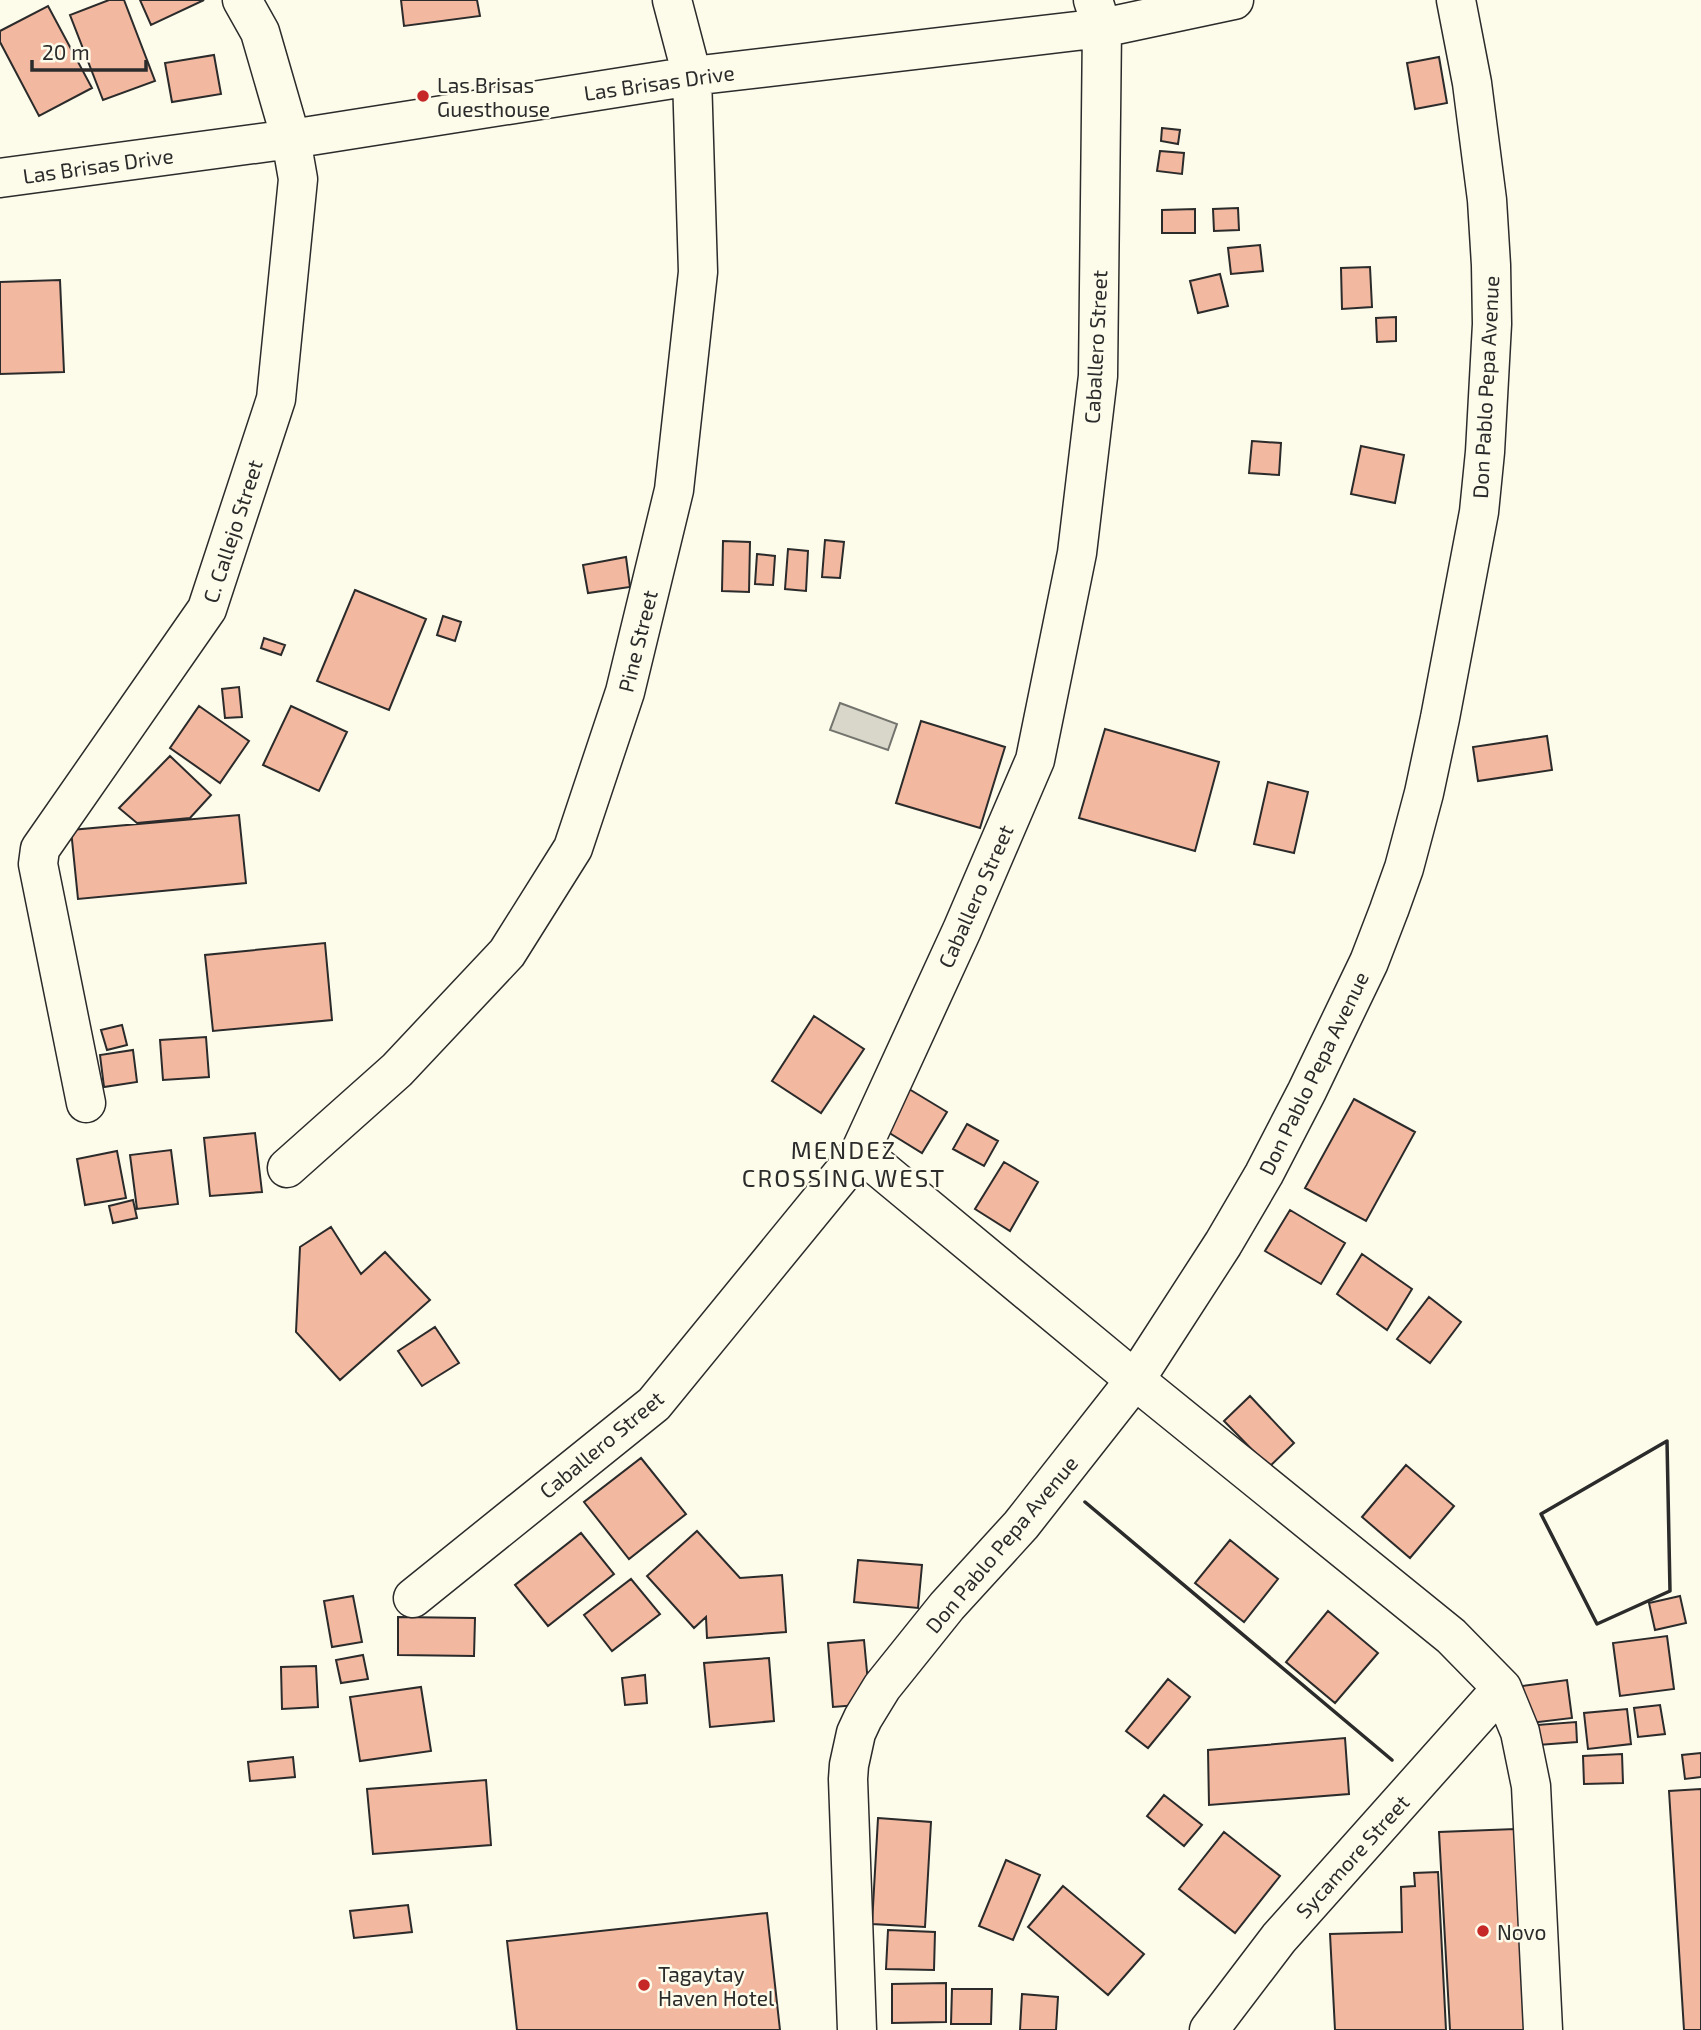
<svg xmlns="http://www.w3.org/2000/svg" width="1701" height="2030" viewBox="0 0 1701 2030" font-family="'Exo 2',sans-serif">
	<rect width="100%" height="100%" fill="#fdfbea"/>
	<path fill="#d8d7c9" stroke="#74746e" stroke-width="2" d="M 840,703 L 897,724 L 888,750 L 830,730 Z"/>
	<path fill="#f2b8a0" stroke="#2b2b2b" stroke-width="2" d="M 109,0 L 124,0 L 155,81 L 103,100 L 70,15 Z
		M 140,0 L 204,0 L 151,25 Z
		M 401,0 L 477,0 L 480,16 L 404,26 Z
		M 48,6 L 92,88 L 39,116 L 0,42 L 0,31 Z
		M 214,55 L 221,94 L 172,102 L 165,63 Z
		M 1439,57 L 1447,103 L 1415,109 L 1407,63 Z
		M 1162,128 L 1180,130 L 1178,144 L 1161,141 Z
		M 1160,151 L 1184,153 L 1182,174 L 1157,171 Z
		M 1238,208 L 1239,230 L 1214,231 L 1213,209 Z
		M 1195,209 L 1195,233 L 1162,233 L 1162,210 Z
		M 1260,245 L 1263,271 L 1231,274 L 1228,248 Z
		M 1370,267 L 1372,307 L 1342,309 L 1341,268 Z
		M 1220,274 L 1228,306 L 1198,313 L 1190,281 Z
		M 60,280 L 64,372 L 0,374 L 0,282 Z
		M 1396,317 L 1396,341 L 1377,342 L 1376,318 Z
		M 1252,441 L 1281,443 L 1279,475 L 1249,473 Z
		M 1361,446 L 1404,455 L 1395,503 L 1351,494 Z
		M 825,540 L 844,542 L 840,578 L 822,577 Z
		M 723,541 L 750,542 L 749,592 L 722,591 Z
		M 788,549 L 808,551 L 806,591 L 785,589 Z
		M 757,554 L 775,556 L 773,585 L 755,584 Z
		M 626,557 L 630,587 L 588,593 L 583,565 Z
		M 355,590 L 426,619 L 389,710 L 317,681 Z
		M 443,616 L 461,622 L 455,641 L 437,635 Z
		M 264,638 L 285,645 L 281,655 L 261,648 Z
		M 239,687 L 242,717 L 225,718 L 222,689 Z
		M 199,706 L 249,741 L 220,783 L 170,748 Z
		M 291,706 L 347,732 L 319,791 L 263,765 Z
		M 921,721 L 1005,747 L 980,828 L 896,803 Z
		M 1105,729 L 1219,762 L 1195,851 L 1079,818 Z
		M 1547,736 L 1552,770 L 1478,781 L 1473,747 Z
		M 170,756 L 211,795 L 190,818 L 137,823 L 119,808 Z
		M 1268,782 L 1308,792 L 1294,853 L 1254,844 Z
		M 239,815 L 246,883 L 78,899 L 71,830 Z
		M 325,943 L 332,1020 L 213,1031 L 205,955 Z
		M 814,1016 L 864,1049 L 821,1113 L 772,1081 Z
		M 122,1025 L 127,1045 L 107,1050 L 101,1030 Z
		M 206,1037 L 209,1077 L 163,1080 L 160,1040 Z
		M 133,1050 L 137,1082 L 104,1087 L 100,1055 Z
		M 909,1089 L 947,1112 L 922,1153 L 883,1129 Z
		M 1354,1099 L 1415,1132 L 1366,1221 L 1305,1188 Z
		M 967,1124 L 998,1141 L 984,1166 L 953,1149 Z
		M 255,1133 L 262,1192 L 210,1196 L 204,1138 Z
		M 171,1150 L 178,1204 L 137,1209 L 130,1155 Z
		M 117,1151 L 126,1198 L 85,1205 L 77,1159 Z
		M 1004,1162 L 1038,1182 L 1010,1231 L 975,1209 Z
		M 133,1200 L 137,1218 L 113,1223 L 109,1206 Z
		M 1290,1210 L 1345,1243 L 1321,1284 L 1265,1251 Z
		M 331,1227 L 361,1274 L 385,1252 L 430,1300 L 340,1380 L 296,1332 L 300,1247 Z
		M 1362,1254 L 1412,1289 L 1387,1330 L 1337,1294 Z
		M 1429,1297 L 1461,1322 L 1430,1363 L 1397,1339 Z
		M 435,1327 L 459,1363 L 422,1386 L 398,1351 Z
		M 1250,1396 L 1294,1443 L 1269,1467 L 1224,1421 Z
		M 641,1458 L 686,1514 L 629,1559 L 584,1502 Z
		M 1406,1465 L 1454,1506 L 1410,1558 L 1362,1517 Z
		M 697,1531 L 740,1578 L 782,1575 L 786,1632 L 707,1638 L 706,1617 L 694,1628 L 647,1576 Z
		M 581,1533 L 614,1574 L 548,1626 L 515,1585 Z
		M 1230,1540 L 1278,1579 L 1244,1622 L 1195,1583 Z
		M 858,1560 L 922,1565 L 918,1608 L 854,1602 Z
		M 631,1579 L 660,1614 L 612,1651 L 584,1615 Z
		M 353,1596 L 362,1642 L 332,1647 L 324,1601 Z
		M 1680,1596 L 1686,1623 L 1655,1630 L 1649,1603 Z
		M 1328,1611 L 1378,1653 L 1335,1703 L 1286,1662 Z
		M 398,1617 L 475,1618 L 474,1656 L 398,1655 Z
		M 1667,1636 L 1674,1689 L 1620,1696 L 1613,1643 Z
		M 864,1640 L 870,1704 L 833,1707 L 828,1643 Z
		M 363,1655 L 368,1679 L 341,1683 L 336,1660 Z
		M 769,1658 L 774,1721 L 710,1727 L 704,1663 Z
		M 316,1666 L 318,1707 L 282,1709 L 281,1667 Z
		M 645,1675 L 647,1703 L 625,1705 L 622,1678 Z
		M 1168,1679 L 1190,1697 L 1148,1748 L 1126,1731 Z
		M 1567,1680 L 1572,1718 L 1513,1725 L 1507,1688 Z
		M 421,1687 L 431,1751 L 360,1761 L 350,1697 Z
		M 1660,1705 L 1665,1734 L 1638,1737 L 1634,1708 Z
		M 1627,1709 L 1631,1744 L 1588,1749 L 1584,1713 Z
		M 1576,1722 L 1577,1742 L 1525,1746 L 1523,1726 Z
		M 1345,1738 L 1349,1794 L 1209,1805 L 1208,1750 Z
		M 1701,1753 L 1701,1777 L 1685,1779 L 1682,1755 Z
		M 1622,1754 L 1623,1783 L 1584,1784 L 1583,1756 Z
		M 293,1757 L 295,1777 L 250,1781 L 248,1762 Z
		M 486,1780 L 491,1845 L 373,1854 L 367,1789 Z
		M 1701,1789 L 1701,2030 L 1684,2030 L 1669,1791 Z
		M 1164,1795 L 1202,1825 L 1184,1846 L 1147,1816 Z
		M 878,1818 L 931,1822 L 925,1927 L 872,1924 Z
		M 1515,1829 L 1527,2030 L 1450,2030 L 1439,1832 Z
		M 1224,1832 L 1280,1876 L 1235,1933 L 1179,1889 Z
		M 1006,1860 L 1040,1875 L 1013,1940 L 979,1926 Z
		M 1438,1872 L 1446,2030 L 1335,2030 L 1330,1934 L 1402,1932 L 1401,1887 L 1415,1886 L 1414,1873 Z
		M 1063,1886 L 1144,1954 L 1108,1995 L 1028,1927 Z
		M 408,1905 L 412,1932 L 354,1938 L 350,1911 Z
		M 767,1913 L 780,2030 L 517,2030 L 507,1941 Z
		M 888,1930 L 935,1932 L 934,1970 L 886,1969 Z
		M 946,1983 L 946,2022 L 892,2023 L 892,1984 Z
		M 952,1989 L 992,1989 L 991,2024 L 951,2024 Z
		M 1022,1994 L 1058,1997 L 1056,2030 L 1020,2030 Z"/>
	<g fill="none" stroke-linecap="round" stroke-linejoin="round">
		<defs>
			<path id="minor" d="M 0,178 L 291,139 L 692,76 L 1102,28 L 1234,0
				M 86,1103 L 38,864 L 40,849 L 207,609 L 276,399 L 298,179 L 291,139 L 260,32 L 242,0
				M 860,1152 L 1135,1380 L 1451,1636 L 1502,1688 L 1520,1732 L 1531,1786 L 1543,2030
				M 287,1168 L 397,1070 L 507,953 L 573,848 L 625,692 L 674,490 L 698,272 L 692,76 L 672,0
				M 413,1598 L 654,1404 L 860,1152 L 962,930 L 1035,760 L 1077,553 L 1098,376 L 1102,28 L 1093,0
				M 857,2030 L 848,1779 L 849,1765 L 856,1733 L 863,1718 L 882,1687 L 947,1606 L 1021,1525 L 1135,1380 L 1223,1244 L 1264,1174 L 1307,1091 L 1369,962 L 1389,910 L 1404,868 L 1424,793 L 1440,718 L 1479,512 L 1485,452 L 1492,324 L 1491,265 L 1487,200 L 1472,83 L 1456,0
				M 1209,2030 L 1279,1938 L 1502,1688"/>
		</defs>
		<use href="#minor" stroke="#2b2b2b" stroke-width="41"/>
		<use href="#minor" stroke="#fdfbea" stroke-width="38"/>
		<path stroke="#2b2b2b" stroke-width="3.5" d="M 1667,1441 L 1670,1591 L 1597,1624 L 1541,1514 Z
			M 1085,1502 L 1392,1760"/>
	</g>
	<g fill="#c62828" stroke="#fdfbea" stroke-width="2.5">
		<circle cx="423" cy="96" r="7"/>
		<circle cx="1483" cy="1931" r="7"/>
		<circle cx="644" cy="1985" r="7"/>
	</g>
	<g text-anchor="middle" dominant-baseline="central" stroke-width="5" stroke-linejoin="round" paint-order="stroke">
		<g font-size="21" fill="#2b2b2b" stroke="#fdfbea">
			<text transform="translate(659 82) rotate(-8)">Las Brisas Drive</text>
			<text transform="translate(98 165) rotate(-8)">Las Brisas Drive</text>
			<text transform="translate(1095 347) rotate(-87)">Caballero Street</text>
			<text transform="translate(1485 387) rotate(-87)">Don Pablo Pepa Avenue</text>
			<text transform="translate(232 531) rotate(-72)">C. Callejo Street</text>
			<text transform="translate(637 641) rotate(-76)">Pine Street</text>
			<text transform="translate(975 896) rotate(-66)">Caballero Street</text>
			<text transform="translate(1313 1073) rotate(-64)">Don Pablo Pepa Avenue</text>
			<text transform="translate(601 1444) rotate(-40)">Caballero Street</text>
			<text transform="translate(1001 1544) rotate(-50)">Don Pablo Pepa Avenue</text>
			<text transform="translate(1352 1856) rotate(-48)">Sycamore Street</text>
		</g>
		<g font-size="21" fill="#2b2b2b" stroke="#fdfbea" text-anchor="start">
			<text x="437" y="84">Las Brisas<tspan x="437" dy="24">Guesthouse</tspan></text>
			<text x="1497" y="1931">Novo</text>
			<text x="658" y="1973">Tagaytay<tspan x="658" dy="24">Haven Hotel</tspan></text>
		</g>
		<g font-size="24" letter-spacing="2" fill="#2b2b2b" stroke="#fdfbea">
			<text x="844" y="1149">MENDEZ<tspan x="844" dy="28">CROSSING WEST</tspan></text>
		</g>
	</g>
	<path d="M32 60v10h114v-10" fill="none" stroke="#2b2b2b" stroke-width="3.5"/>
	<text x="42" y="60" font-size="21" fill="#2b2b2b" stroke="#fdfbea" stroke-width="5" paint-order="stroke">20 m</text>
</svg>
